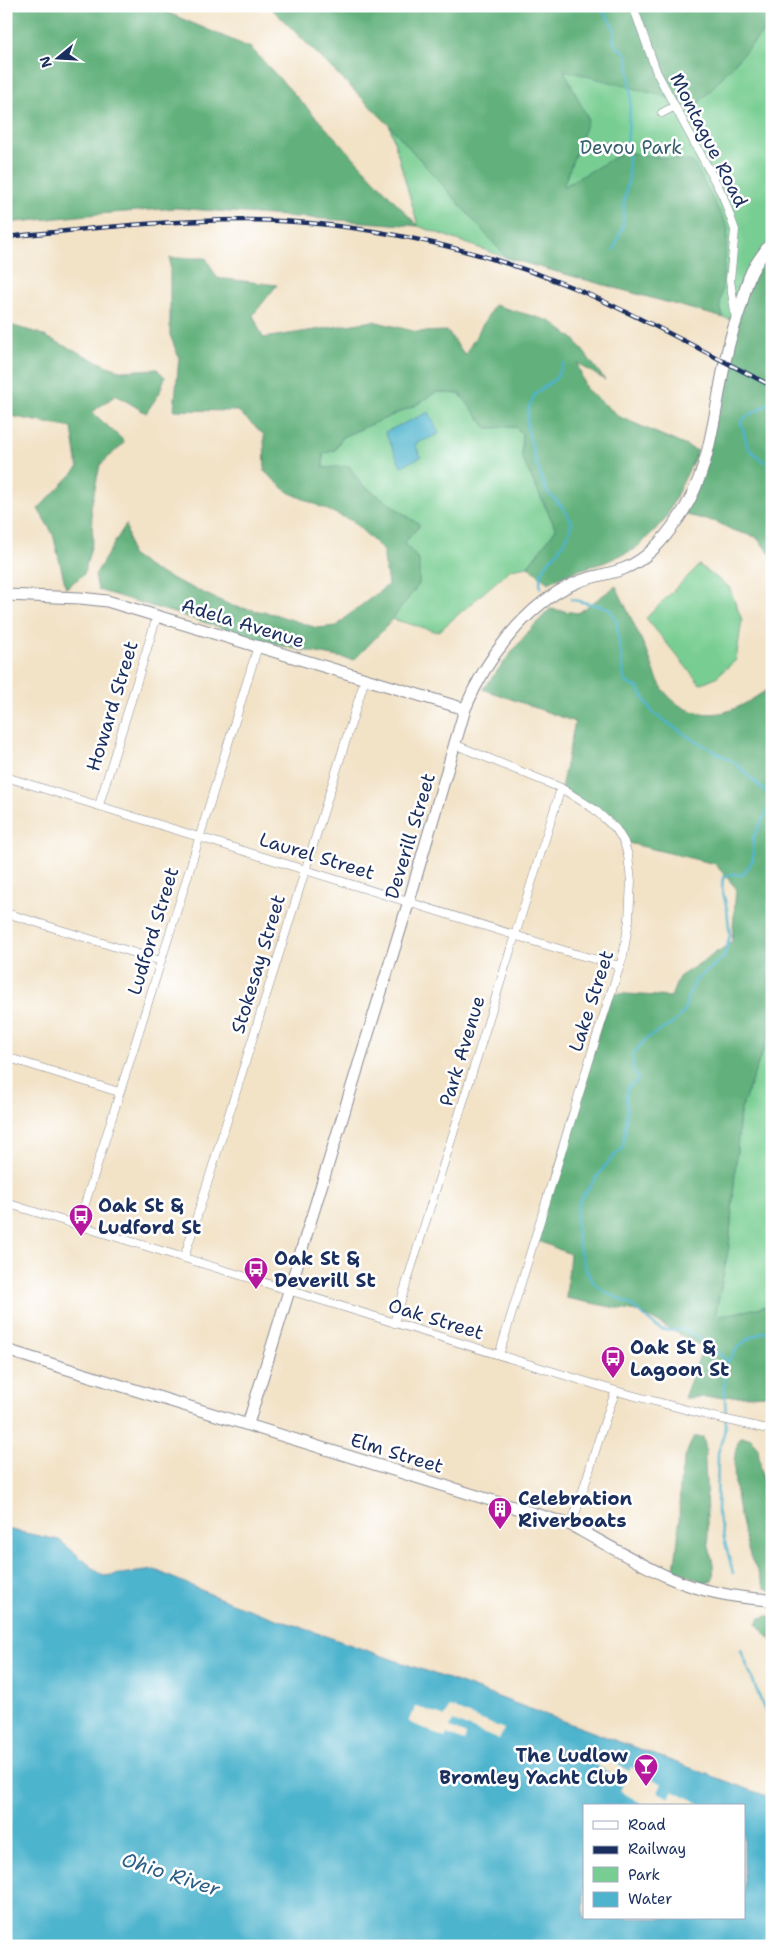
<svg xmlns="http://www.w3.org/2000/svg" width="778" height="1952" viewBox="0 0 778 1952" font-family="'Shantell Sans',sans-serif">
	<rect width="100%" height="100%" fill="#fff"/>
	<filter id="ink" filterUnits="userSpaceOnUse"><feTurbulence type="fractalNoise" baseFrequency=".02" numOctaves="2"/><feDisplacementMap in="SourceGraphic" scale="10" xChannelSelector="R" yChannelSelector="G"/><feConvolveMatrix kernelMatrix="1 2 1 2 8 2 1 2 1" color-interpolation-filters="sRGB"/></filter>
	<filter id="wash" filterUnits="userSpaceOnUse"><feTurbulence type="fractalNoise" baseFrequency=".0096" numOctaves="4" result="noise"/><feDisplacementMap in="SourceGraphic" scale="20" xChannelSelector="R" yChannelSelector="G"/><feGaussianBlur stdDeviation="1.12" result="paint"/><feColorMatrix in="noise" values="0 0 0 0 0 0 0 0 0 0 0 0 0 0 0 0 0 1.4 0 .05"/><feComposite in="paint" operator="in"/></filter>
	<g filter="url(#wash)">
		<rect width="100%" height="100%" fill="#f2e2c6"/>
		<path fill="#78ce92" stroke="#4a7e78" d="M 356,6 L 772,6 L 772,241 L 736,321 L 507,258 L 418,226 Z
			M 436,392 L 460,394 L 487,428 L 515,427 L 522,433 L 522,458 L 556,529 L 528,566 L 511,569 L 438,632 L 392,619 L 419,584 L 404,543 L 420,525 L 361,484 L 349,467 L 323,468 L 323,453 L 335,450 L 342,437 L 416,405 Z
			M 699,565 L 729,587 L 742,620 L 736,660 L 716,677 L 700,684 L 646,618 Z
			M 772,1026 L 772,1305 L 715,1317 L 729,1246 L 740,1112 Z"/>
		<path fill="#62b17c" stroke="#3e706d" d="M 6,6 L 152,6 L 251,48 L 418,226 L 176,208 L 99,214 L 6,223 Z
			M 269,6 L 772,6 L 772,22 L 697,105 L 564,70 L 588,119 L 563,187 L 624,152 L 693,162 L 728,228 L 720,307 L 724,318 L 507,258 L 390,126 Z
			M 772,241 L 772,556 L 756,537 L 732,530 L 717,522 L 682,514 L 690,500 L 750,273 Z
			M 170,258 L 206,258 L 217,278 L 277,285 L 253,315 L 263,338 L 373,321 L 417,332 L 447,331 L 465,355 L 494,305 L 550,321 L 574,339 L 605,380 L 577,363 L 586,389 L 620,417 L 698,451 L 664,521 L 635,549 L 603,563 L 575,571 L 548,583 L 528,566 L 556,529 L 522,458 L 522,433 L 515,427 L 487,428 L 460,394 L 436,392 L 416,405 L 342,437 L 335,450 L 323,454 L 323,468 L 349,466 L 361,484 L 420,525 L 404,543 L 419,560 L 419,584 L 387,626 L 354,660 L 286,647 L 98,590 L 95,575 L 126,524 L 131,555 L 153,570 L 232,606 L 274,614 L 317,628 L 337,626 L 346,617 L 388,585 L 383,550 L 352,521 L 288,492 L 265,472 L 264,435 L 238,411 L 174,410 L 179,358 L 170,335 Z
			M 6,324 L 38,333 L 107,366 L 123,371 L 157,369 L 165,377 L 159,394 L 146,413 L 116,395 L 92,412 L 125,442 L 100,465 L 91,507 L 93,539 L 84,574 L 66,588 L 53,534 L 38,509 L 78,468 L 72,428 L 6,415 Z
			M 616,586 C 626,608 637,630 647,652 C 652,662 654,674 660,684 C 673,708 698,718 725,712 C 743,707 756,696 772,687 L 772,1026 L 740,1112 L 729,1246 L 715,1317 L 772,1305 L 772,1395 L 684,1398 L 703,1347 L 641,1313 L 566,1298 L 570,1254 L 534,1239 L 611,993 L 671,997 L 679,977 L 732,942 L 736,888 L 715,864 L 624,842 L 616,829 L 561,788 L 575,722 L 483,689 L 528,632 L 550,609 L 578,613 Z
			M 694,1437 L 703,1437 C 708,1451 704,1452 705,1464 C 707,1489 706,1514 708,1539 C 709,1554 717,1566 712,1581 L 705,1583 L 674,1569 C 676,1555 678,1541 679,1527 C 680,1493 677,1468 694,1437 Z
			M 741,1437 L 751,1438 L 758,1449 L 764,1491 L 772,1503 L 772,1591 L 765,1588 C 760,1576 753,1564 749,1552 C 741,1526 725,1460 741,1437 Z
			M 768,1616 L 772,1616 L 772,1641 L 757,1624 L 760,1618 Z"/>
		<path fill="#4eb4cd" stroke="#347296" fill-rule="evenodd" d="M 429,412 L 439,434 L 415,444 L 421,457 L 401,466 L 385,432 Z
			M 6,1529 L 59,1540 L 103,1576 L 155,1570 L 231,1603 L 457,1682 L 772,1798 L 772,1946 L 6,1946 ZM 584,1806 L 744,1806 L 744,1918 L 584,1918 Z"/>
		<path fill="#f2e2c6" d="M 416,1706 L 445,1717 L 449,1707 L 504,1729 L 499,1740 L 453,1721 L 450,1728 L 466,1735 L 464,1741 L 447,1734 L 445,1738 L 409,1722 Z
			M 589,1749 L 629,1771 L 631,1767 L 662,1784 L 658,1792 L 669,1798 L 673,1790 L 702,1805 L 646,1806 L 620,1791 L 625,1781 L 583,1758 Z"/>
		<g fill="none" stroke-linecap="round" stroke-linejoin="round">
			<path stroke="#4eb4cd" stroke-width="2.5" d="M 599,6 C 606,17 619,26 613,40 L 617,47 L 623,50 L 628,59 L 631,94 L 627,145 L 629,176 L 624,202 L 623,225 L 614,250
				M 764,462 L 748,448 L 741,422 C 748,413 761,410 772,401
				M 768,469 L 772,472
				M 541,588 C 536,569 554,558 563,544 C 568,537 570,531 572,522 L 563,508 L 546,490 L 536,462 L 527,426 L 528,410 L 535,394 L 556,378 L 564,363
				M 571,599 C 584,603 597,604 610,609 L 616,620 L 624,678 L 627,683 L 638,688 L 653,713 L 689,737 L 734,762 L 772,798
				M 728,1361 L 698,1337 L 682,1329 C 657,1336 652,1321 634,1307 C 623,1298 605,1295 595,1284 C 579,1265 571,1223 580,1200 C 582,1196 586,1191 589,1188 C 599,1173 609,1159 623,1148 L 627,1110 L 626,1097 L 627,1088 L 638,1080 L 633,1068 L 633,1054 L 647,1038 L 672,1024 L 684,1012 L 688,996 L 696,980 L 724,957 L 730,935 L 727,909 L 722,888 L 723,878 L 731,874 L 743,875 L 753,860 L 753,838 L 772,802
				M 733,1573 L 717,1511 L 718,1453 L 726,1426 L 724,1368 L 738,1347 L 751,1337 L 772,1329
				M 741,1650 L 772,1729"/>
		</g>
	</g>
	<g filter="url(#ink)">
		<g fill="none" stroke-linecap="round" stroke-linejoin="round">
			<defs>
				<path id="street" d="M 633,6 L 657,73 L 723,196 L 735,230 L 730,280 L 736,319
					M 662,113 L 675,106
					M 456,745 L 561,788 L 594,809 L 616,829 L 624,842 L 628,856 L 631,881 L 629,920 L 623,956 L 595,1042 L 499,1355
					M 6,777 L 572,953 L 620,966
					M 99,805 L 157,616
					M 6,913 L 161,961
					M 6,1057 L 119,1092
					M 6,1203 L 616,1391 L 714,1417 L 772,1430
					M 78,1226 L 183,891 L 258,646
					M 184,1258 L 365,679
					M 394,1323 L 561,788
					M 571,1525 C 588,1481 598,1434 616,1391"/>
				<path id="secondary" d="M 6,595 L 80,598 L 107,601 L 465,709
					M 6,1350 L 571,1525 C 603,1543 636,1562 670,1578 C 702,1592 737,1598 772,1600
					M 248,1424 L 409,901 L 465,709 C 485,660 526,604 575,583 C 590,576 607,575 623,569 C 647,560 664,539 678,519 C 712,472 714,408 727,353 C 730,337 736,321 741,306 C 744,295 746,283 751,273 C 756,262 765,252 772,241"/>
			</defs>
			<use href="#street" stroke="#868892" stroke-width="9"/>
			<use href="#secondary" stroke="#868892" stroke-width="13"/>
			<use href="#street" stroke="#fff" stroke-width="8"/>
			<use href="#secondary" stroke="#fff" stroke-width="11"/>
			<defs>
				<path id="rail" d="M 6,237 C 86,229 166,220 246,220 C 357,221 472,246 574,288 C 642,317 706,353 772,386"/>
			</defs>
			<use href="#rail" stroke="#1b2f5e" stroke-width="4.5"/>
			<use href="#rail" stroke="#fff" stroke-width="2.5" stroke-dasharray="8" stroke-linecap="butt"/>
		</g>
	</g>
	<defs>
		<symbol id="bus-pin" viewBox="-11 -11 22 30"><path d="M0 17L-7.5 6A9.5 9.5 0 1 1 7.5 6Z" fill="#b5179e" stroke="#fff"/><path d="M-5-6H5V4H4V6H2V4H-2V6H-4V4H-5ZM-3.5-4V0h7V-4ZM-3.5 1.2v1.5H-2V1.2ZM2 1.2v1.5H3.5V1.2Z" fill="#fff"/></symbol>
		<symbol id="building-pin" viewBox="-11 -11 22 30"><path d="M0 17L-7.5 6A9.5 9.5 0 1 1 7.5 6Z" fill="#b5179e" stroke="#fff"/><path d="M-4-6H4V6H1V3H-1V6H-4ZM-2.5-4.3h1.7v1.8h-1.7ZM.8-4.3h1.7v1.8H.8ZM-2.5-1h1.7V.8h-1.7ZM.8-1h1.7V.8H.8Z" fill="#fff"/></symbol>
		<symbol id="bar-pin" viewBox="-11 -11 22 30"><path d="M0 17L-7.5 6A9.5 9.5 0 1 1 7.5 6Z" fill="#b5179e" stroke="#fff"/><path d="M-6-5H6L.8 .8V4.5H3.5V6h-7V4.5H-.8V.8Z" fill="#fff"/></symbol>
	</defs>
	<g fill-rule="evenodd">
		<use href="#bus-pin" x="67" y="1202" width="28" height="38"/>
		<use href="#bus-pin" x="242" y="1255" width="28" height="38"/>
		<use href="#bus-pin" x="599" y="1344" width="28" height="38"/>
		<use href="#building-pin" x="486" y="1495" width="28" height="38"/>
		<use href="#bar-pin" x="632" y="1752" width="28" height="38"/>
	</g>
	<g text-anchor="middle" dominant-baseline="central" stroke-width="5" stroke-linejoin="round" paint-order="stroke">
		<g font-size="19" fill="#1b2f5e" stroke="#fff">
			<text transform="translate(709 140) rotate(63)">Montague Road</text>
			<text transform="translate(243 623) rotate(17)">Adela Avenue</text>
			<text transform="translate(112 706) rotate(-73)">Howard Street</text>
			<text transform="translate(410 836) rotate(-73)">Deverill Street</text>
			<text transform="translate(317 856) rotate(17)">Laurel Street</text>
			<text transform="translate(153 931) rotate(-73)">Ludford Street</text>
			<text transform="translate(258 964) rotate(-73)">Stokesay Street</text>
			<text transform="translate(591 1001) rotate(-72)">Lake Street</text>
			<text transform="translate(462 1051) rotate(-73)">Park Avenue</text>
			<text transform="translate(436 1319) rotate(17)">Oak Street</text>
			<text transform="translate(397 1453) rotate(17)">Elm Street</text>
		</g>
		<g font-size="19" fill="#375f6e" stroke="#fff">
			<text x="631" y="147">Devou Park</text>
		</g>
		<g font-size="19" font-weight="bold" fill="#1b2f5e" stroke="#fff" text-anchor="start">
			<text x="98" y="1205">Oak St &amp;<tspan x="98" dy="22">Ludford St</tspan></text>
			<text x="274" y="1258">Oak St &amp;<tspan x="274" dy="22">Deverill St</tspan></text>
			<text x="630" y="1347">Oak St &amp;<tspan x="630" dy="22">Lagoon St</tspan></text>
			<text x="518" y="1498">Celebration<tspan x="518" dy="22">Riverboats</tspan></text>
			<text x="628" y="1755" text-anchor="end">The Ludlow<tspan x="628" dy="22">Bromley Yacht Club</tspan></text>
		</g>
		<g font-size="20" font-style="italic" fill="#2d5e85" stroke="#fff">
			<text transform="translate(171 1874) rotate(18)">Ohio River</text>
		</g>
	</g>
	<rect width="778" height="1952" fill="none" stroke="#fff" stroke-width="25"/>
	<rect x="583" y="1804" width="162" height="115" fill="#ffffff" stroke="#a4acbf"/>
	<rect x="593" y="1821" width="25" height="8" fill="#ffffff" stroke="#a4acbf"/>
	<text x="628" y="1830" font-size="15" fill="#1b2f5e">Road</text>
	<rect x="593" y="1846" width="25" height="8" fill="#1b2f5e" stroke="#a4acbf"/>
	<text x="628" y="1854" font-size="15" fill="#1b2f5e">Railway</text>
	<rect x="593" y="1867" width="25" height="15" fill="#78ce92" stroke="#a4acbf"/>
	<text x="628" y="1880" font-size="15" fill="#1b2f5e">Park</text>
	<rect x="593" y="1892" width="25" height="15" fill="#4eb4cd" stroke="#a4acbf"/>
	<text x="628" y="1904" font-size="15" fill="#1b2f5e">Water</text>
	<g transform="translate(58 58) rotate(252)" stroke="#ffffff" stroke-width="4" paint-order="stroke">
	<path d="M0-4L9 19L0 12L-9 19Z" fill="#1b2f5e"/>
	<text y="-8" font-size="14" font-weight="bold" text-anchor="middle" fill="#1b2f5e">N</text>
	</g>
</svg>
